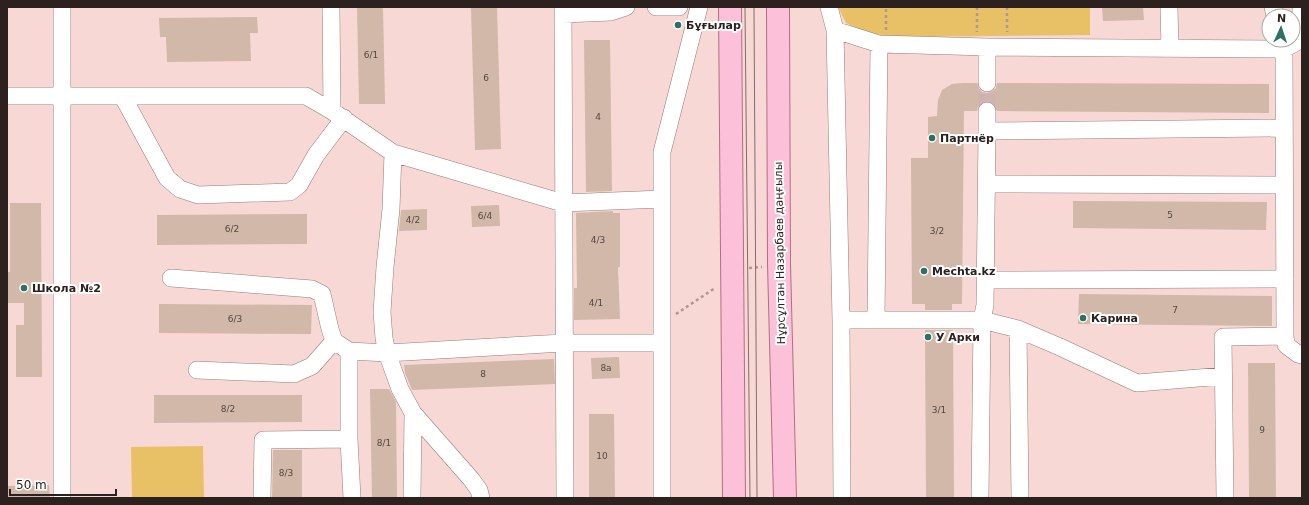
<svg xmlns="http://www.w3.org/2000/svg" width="1309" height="505" viewBox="0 0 1309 505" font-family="'DejaVu Sans',sans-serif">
	<rect width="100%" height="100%" fill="#f8d8d4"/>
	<path fill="#e8c167" d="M 838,7 L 1090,7 L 1090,35 L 892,37 L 866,32 L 846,23 Z
		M 203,446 L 204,498 L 132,498 L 131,447 Z"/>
	<path fill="#d1b8a8" d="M 357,7 L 383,7 L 385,104 L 359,104 Z
		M 471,7 L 497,7 L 501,149 L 475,150 Z
		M 1102,7 L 1143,7 L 1144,20 L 1103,21 Z
		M 257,17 L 258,33 L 250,33 L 251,61 L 167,62 L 166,37 L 160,37 L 159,18 Z
		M 584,40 L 610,40 L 612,191 L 586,192 Z
		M 963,83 L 977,83 L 979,88 L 982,92 L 987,93 L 992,91 L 996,88 L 997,83 L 1269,84 L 1269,113 L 997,111 L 995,106 L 992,102 L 987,101 L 982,103 L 978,106 L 977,111 L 964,111 L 962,304 L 952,304 L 952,310 L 925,310 L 925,304 L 912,304 L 911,158 L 928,158 L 928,117 L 937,116 L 938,100 L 942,90 L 952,84 Z
		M 1073,201 L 1267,202 L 1266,230 L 1073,228 Z
		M 10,203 L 41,203 L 42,377 L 16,377 L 16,325 L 24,325 L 24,303 L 7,303 L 7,272 L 10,272 Z
		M 499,205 L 500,226 L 472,227 L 471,206 Z
		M 427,209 L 427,230 L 399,231 L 401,210 Z
		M 613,211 L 613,213 L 620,213 L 620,267 L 618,267 L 620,319 L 574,320 L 574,288 L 577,288 L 576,213 Z
		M 307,214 L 307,244 L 157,245 L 157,215 Z
		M 1079,294 L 1272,296 L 1272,326 L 1078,324 Z
		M 159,304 L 312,305 L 311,334 L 159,333 Z
		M 925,330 L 953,330 L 954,498 L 926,498 Z
		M 619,357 L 620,378 L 592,379 L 591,358 Z
		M 554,359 L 555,384 L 412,390 L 405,373 L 404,365 Z
		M 1248,363 L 1275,363 L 1276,498 L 1249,498 Z
		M 370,389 L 389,389 L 396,402 L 397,498 L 372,498 Z
		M 154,395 L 302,395 L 302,422 L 154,423 Z
		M 589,414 L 614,414 L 615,498 L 589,498 Z
		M 273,450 L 302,450 L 302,498 L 272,498 Z
		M 49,485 L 50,498 L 7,498 L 7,486 Z"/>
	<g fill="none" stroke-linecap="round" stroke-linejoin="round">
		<path stroke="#cfb3b0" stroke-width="17" stroke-dasharray="17 8" stroke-linecap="butt" d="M 987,111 L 987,83"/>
		<defs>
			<path id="minor" d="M 331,7 L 332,111
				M 563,7 L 565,498
				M 656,7 L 679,7
				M 829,7 L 835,30 L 841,320 L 842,498
				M 1169,7 L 1170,49
				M 1273,7 L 1275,16
				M 1301,7 L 1301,39
				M 563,14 L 611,12 L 626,7
				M 835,30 L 879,44 L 987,47 L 1284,49 L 1302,39
				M 987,47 L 987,83
				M 7,96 L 306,96 L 332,111 L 393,153 L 563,203 L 662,199
				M 123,97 L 167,178 L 180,189 L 198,195 L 290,192 L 299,185 L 316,155 L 344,118
				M 987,131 L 987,111
				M 393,153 L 391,209 L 385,267 L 382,312 L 384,338 L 387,353 L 400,389 L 413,413 L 471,479 L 479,490 L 481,498
				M 987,184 L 1284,185
				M 171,278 L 312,289 L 322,294 L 330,329 L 334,341 L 349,351 L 387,353 L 563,343 L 661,343
				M 986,280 L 1285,279
				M 841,320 L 982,320 L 1018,329 L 1060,347 L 1137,383 L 1223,376
				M 876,320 L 879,44
				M 1018,329 L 1020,498
				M 1285,336 L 1286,345 L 1298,354 L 1302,355
				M 349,351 L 349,439 L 352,498
				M 197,370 L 294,374 L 312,366 L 334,341
				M 62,498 L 62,7
				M 262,498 L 263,440 L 349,439
				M 412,498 L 413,413
				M 662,498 L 662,152 L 699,7
				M 980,498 L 982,320 L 985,305 L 987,131 L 1284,128
				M 1225,498 L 1223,337 L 1285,336 L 1284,49 L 1281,40"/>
			<path id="major" d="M 730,7 L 734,498
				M 778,7 L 779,264 L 785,498"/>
		</defs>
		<use href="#minor" stroke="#987b79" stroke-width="18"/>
		<use href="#major" stroke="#b26d87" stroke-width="24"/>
		<path stroke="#b09794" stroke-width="2.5" stroke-dasharray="3 3" stroke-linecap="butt" d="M 977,7 L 977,32
			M 1007,7 L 1007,32
			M 886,30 L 886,7
			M 749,268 L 762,267
			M 676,314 L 715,288"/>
		<use href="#minor" stroke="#fff" stroke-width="17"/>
		<use href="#major" stroke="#fcc0d9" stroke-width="22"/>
		<path stroke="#816d6a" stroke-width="1" d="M 745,7 L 750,498
			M 754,7 L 757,498"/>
	</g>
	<g fill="#2d7163" stroke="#fff" stroke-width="1.5">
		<circle cx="678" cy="25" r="4"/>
		<circle cx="932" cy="138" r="4"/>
		<circle cx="924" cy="271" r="4"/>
		<circle cx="24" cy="288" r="4"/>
		<circle cx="1083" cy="318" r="4"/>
		<circle cx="928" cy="337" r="4"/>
	</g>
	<g text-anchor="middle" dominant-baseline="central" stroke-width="4" stroke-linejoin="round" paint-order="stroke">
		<g font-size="9" fill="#554741">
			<text x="371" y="55">6/1</text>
			<text x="486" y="78">6</text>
			<text x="598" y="117">4</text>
			<text x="1170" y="215">5</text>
			<text x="485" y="216">6/4</text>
			<text x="413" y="220">4/2</text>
			<text x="232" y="229">6/2</text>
			<text x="937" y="231">3/2</text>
			<text x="598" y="240">4/3</text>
			<text x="596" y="303">4/1</text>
			<text x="1175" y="310">7</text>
			<text x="235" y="319">6/3</text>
			<text x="606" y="368">8а</text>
			<text x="483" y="374">8</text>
			<text x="228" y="409">8/2</text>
			<text x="939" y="410">3/1</text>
			<text x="1262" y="430">9</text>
			<text x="384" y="443">8/1</text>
			<text x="602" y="456">10</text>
			<text x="286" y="473">8/3</text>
		</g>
		<g font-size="11" font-weight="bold" fill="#2c211f" stroke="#fff" text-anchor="start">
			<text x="686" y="25">Бұғылар</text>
			<text x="940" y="138">Партнёр</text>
			<text x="932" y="271">Mechta.kz</text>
			<text x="32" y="288">Школа №2</text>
			<text x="1091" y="318">Карина</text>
			<text x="936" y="337">У Арки</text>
		</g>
		<g font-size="11" fill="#2c211f" stroke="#fff">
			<text transform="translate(780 253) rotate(-91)">Нұрсұлтан Назарбаев даңғылы</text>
		</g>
	</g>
	<rect width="1309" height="505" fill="none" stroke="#2c211f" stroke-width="16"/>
	<g transform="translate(1281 28) rotate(3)"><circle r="19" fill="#ffffff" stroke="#aba6a5"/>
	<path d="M0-3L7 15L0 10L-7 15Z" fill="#2d7163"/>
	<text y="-6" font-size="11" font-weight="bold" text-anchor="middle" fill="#2c211f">N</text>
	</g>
	<path d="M10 489v6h106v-6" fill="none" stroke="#2c211f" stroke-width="2"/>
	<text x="16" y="489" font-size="12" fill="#2c211f" stroke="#ffffff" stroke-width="3" paint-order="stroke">50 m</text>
</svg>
